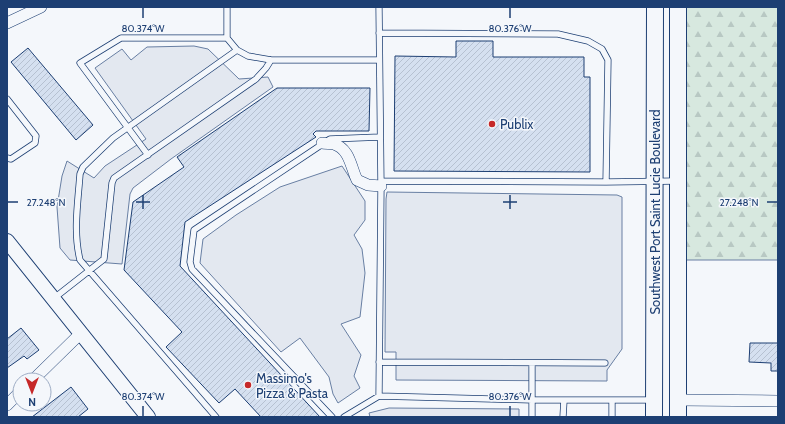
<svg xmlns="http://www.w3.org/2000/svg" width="785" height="424" viewBox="0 0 785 424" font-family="Cabin,sans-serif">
	<defs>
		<pattern id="forest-firs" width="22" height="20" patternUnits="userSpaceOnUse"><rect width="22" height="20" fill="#d7e8df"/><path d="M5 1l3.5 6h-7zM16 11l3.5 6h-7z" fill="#b8c8c3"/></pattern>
		<pattern id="building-hatch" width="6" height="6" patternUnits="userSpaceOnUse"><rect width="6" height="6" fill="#d5e0f0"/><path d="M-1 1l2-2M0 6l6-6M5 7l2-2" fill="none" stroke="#b6c1d1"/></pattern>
	</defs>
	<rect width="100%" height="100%" fill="#f4f7fb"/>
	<path fill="url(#forest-firs)" stroke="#687fa3" d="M 674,7 L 778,7 L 778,260 L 674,260 Z"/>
	<path fill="#e3e8f0" stroke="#687fa3" d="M 194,46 L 208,49 L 239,79 L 268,77 L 273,87 L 171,159 L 133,188 L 130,194 L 122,264 L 70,260 L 60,248 L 57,207 L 62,176 L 67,161 L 94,178 L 105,166 L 146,139 L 95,68 L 122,49 L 131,60 L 147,47 Z
		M 342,166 L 365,201 L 365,220 L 354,235 L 362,249 L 365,273 L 360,317 L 341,324 L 361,355 L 354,376 L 360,388 L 338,403 L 333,394 L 329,377 L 300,338 L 281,352 L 200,263 L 203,239 L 236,215 L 280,187 Z
		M 387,192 L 617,195 L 622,197 L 622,349 L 607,370 L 607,381 L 396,380 L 396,352 L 385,352 L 386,199 Z
		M 389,408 L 519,409 L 519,417 L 370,417 L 369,413 Z"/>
	<path fill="url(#building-hatch)" stroke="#1d3f73" d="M 456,41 L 493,41 L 493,57 L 584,57 L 584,77 L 590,77 L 590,172 L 394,171 L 395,56 L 456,57 Z
		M 28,48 L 93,125 L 76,140 L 11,62 Z
		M 277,88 L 370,88 L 369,131 L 316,131 L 313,134 L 316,137 L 185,222 L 180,266 L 320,417 L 261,417 L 235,389 L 219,403 L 166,347 L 182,332 L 124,270 L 133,202 L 184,167 L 177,157 Z
		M 21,328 L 39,350 L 27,359 L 24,356 L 7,368 L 7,339 Z
		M 750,343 L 778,343 L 778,371 L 771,371 L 771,363 L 749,362 Z
		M 71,387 L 88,409 L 78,417 L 32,417 Z"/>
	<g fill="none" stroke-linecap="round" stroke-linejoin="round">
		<defs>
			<path id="service" d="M 227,7 L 227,38 L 237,50 L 248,56 L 271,60 L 379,60
				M 379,33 L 558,34 L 588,41 L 602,49 L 608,60 L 606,182
				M 7,99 L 36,136 L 35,143 L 11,159 L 7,158
				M 148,155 L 80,63 L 121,38 L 227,38
				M 381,181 L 606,182 L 677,181
				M 53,299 L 104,259 L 112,183 L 114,178 L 256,79 L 266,68 L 271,60
				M 379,362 L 605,363
				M 532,364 L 532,417
				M 379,396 L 381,186 L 379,7
				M 216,417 L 80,260 C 73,232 78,202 80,174 L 83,167 L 113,138 L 237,50
				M 332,417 L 192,269 L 190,262 L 194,230 L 330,139 L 380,137
				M 344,417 L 379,396 L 532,400 L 652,400
				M 563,417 L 564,400
				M 612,417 L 612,400"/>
			<path id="minor" d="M 7,23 L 41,7
				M 322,143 C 325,144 331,143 334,144 C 350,149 351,168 357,180 L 368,185 L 381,186
				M 33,380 L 80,334
				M 678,400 L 778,401
				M 7,405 L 20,392"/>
			<path id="tertiary" d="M 7,241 L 148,417"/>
			<path id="secondary" d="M 654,417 L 655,7
				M 678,417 L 678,7"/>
		</defs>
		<use href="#service" stroke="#1d3f73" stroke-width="7"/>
		<use href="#minor" stroke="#1d3f73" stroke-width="12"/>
		<use href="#tertiary" stroke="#1d3f73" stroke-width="16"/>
		<use href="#secondary" stroke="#1d3f73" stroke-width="18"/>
		<use href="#service" stroke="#f4f7fb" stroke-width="5.5"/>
		<use href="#minor" stroke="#f4f7fb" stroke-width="11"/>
		<use href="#tertiary" stroke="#f4f7fb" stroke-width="14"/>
		<use href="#secondary" stroke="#f4f7fb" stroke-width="16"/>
	</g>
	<path fill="none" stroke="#1d3f73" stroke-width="1.5" d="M 143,8 L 143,18M 510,8 L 510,18M 143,195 L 143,209M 510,195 L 510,209M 8,202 L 18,202M 136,202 L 150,202M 503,202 L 517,202M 767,202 L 777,202M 143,406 L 143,416M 510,406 L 510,416"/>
	<g fill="#c62828" stroke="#f4f7fb" stroke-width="1.5">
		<circle cx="492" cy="124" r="4"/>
		<circle cx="248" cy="385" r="4"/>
	</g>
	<g text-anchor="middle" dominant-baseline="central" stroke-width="3" stroke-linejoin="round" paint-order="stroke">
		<g font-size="13" fill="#1d3f73" stroke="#f4f7fb" text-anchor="start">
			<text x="500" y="124">Publix</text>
			<text x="256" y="378">Massimo's<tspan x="256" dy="15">Pizza &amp; Pasta</tspan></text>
		</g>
		<g font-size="13" fill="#1d3f73" stroke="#f4f7fb">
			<text transform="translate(655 212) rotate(-90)">Southwest Port Saint Lucie Boulevard</text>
		</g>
	</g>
	<g font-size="10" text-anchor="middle" fill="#1d3f73" stroke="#f4f7fb" stroke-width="3" stroke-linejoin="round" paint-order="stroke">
		<text x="143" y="32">80.374°W</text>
		<text x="510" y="32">80.376°W</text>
		<text x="739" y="206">27.248°N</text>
		<text x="46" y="206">27.248°N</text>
		<text x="143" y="400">80.374°W</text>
		<text x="510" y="400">80.376°W</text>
	</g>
	<rect width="785" height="424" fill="none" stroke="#1d3f73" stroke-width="16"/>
	<g transform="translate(32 392) rotate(180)"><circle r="19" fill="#f4f7fb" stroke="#9eadc5"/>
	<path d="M0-3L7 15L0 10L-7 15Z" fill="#c62828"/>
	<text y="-6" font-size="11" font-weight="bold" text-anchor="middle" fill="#1d3f73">N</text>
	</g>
</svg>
